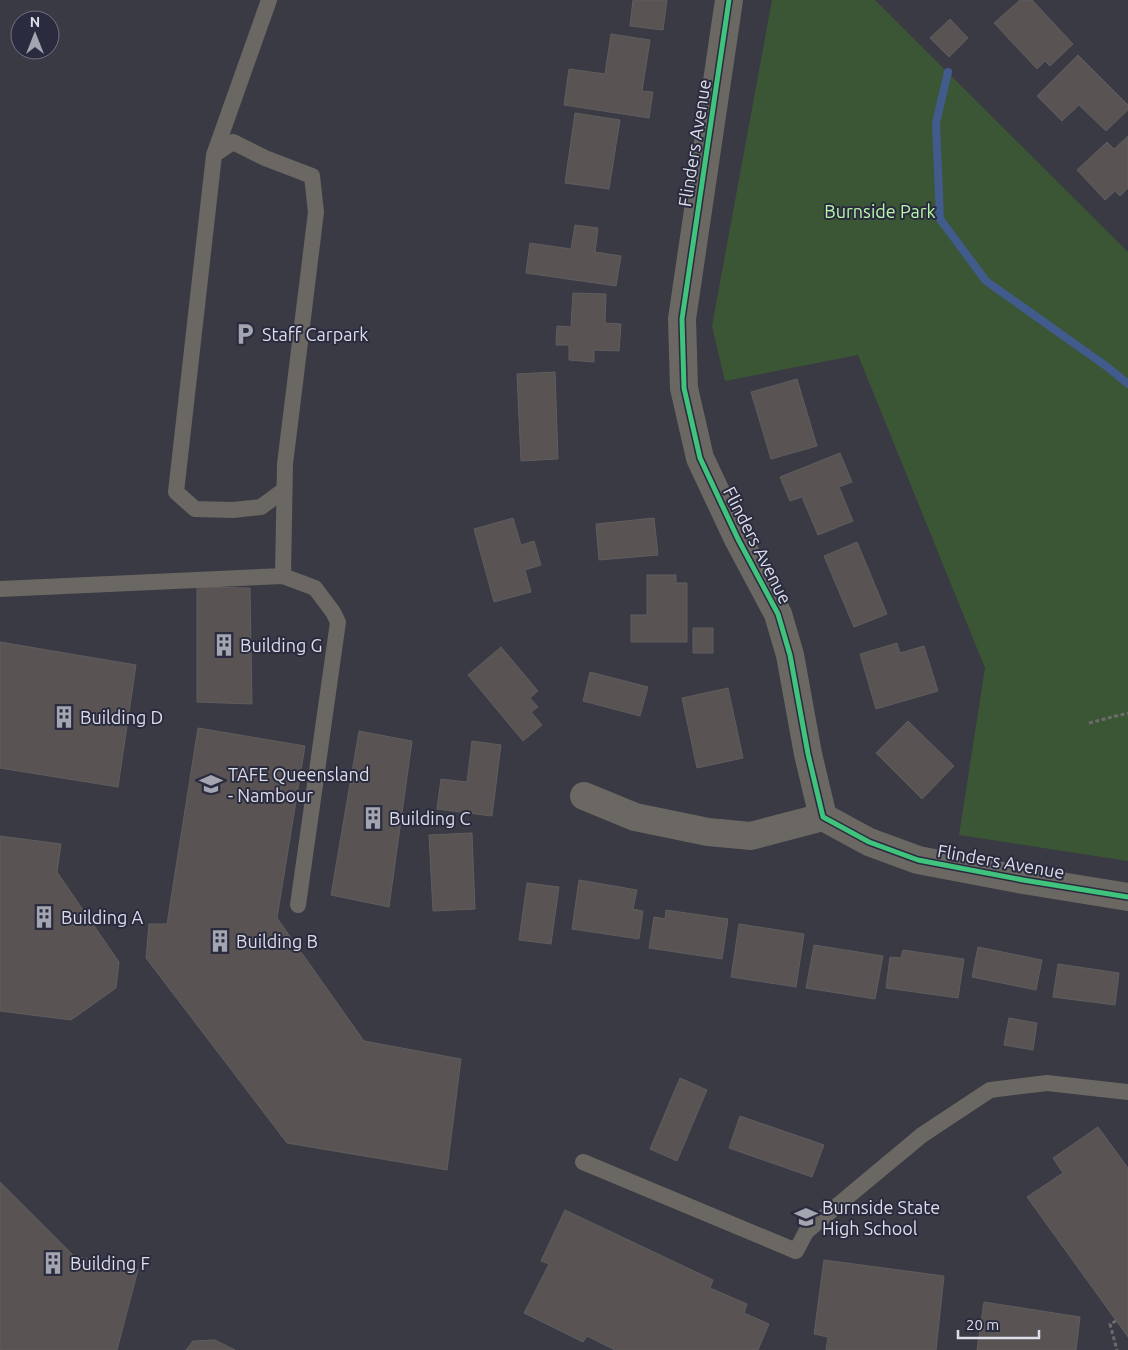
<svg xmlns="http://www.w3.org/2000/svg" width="1128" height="1350" viewBox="0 0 1128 1350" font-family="Ubuntu,sans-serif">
	<rect width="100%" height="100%" fill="#393a44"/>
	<path fill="#3b5635" d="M 772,0 L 875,0 L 1128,252 L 1128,861 L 959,835 L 985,668 L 858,355 L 725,381 L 712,326 Z"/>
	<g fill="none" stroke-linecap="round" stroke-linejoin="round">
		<path stroke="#415b8d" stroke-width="8" d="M 948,72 L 936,123 L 940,219 L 986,281 L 1106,366 L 1128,384"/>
	</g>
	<path fill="#595453" stroke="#605d5e" d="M 633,0 L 667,0 L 663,30 L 630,26 Z
		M 1020,0 L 1032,0 L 1073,44 L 1050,66 L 1045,61 L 1037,69 L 994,23 Z
		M 950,19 L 968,38 L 949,57 L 930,38 Z
		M 611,34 L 650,40 L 642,91 L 653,92 L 649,118 L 564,105 L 569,69 L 605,74 Z
		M 1078,55 L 1128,105 L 1128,110 L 1106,131 L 1079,105 L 1062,121 L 1037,96 Z
		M 575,113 L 620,120 L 609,189 L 565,183 Z
		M 1128,136 L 1128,188 L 1120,196 L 1115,191 L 1105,200 L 1077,170 L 1107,142 L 1114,149 Z
		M 575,225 L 598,228 L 595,252 L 621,256 L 616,286 L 526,273 L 530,243 L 571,249 Z
		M 573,293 L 606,294 L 605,323 L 621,324 L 619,351 L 594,350 L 594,362 L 569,360 L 569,345 L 556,345 L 557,326 L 571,327 Z
		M 555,372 L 558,459 L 521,461 L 517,374 Z
		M 797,379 L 817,446 L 771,459 L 751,392 Z
		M 840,453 L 852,482 L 839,487 L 853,521 L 818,535 L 802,497 L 790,501 L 780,477 Z
		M 513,518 L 521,545 L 534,541 L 541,565 L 525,570 L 531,592 L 494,602 L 474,529 Z
		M 654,518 L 658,555 L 599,560 L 596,524 Z
		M 857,542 L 887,614 L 854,627 L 824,556 Z
		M 647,575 L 676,575 L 676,583 L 687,583 L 687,642 L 631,642 L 631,615 L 647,615 Z
		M 197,587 L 250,588 L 252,704 L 197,702 Z
		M 693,628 L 713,628 L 713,653 L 693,653 Z
		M 0,642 L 136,665 L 118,787 L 0,768 Z
		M 897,643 L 900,653 L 924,646 L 938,691 L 876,709 L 860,654 Z
		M 501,647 L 538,691 L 530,698 L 538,707 L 531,712 L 542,725 L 523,741 L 468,675 Z
		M 590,672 L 648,687 L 640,716 L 583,701 Z
		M 728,688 L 743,758 L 697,768 L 682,698 Z
		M 908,721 L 954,766 L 922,799 L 876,753 Z
		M 198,728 L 305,746 L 277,918 L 364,1041 L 461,1059 L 447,1170 L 287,1143 L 146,958 L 149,924 L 167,924 Z
		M 359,731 L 412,741 L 389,907 L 331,895 Z
		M 472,741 L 501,745 L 492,816 L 437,809 L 441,779 L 467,782 Z
		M 472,833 L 475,909 L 433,911 L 429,835 Z
		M 0,836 L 61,844 L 57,872 L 119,962 L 116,988 L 71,1020 L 0,1011 Z
		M 579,880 L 637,890 L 633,909 L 643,911 L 639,939 L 572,929 Z
		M 527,883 L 559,887 L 551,944 L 519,940 Z
		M 666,910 L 728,919 L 722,959 L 649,948 L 654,917 L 665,919 Z
		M 739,924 L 804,934 L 796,987 L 731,977 Z
		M 814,945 L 883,956 L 875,999 L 806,988 Z
		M 978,947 L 1042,960 L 1036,990 L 972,977 Z
		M 903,950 L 964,959 L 958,998 L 886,988 L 890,957 L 901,958 Z
		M 1058,964 L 1119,973 L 1115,1005 L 1053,997 Z
		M 1009,1018 L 1037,1023 L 1033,1050 L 1004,1045 Z
		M 680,1078 L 707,1090 L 677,1161 L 650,1149 Z
		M 740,1116 L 824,1145 L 812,1177 L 729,1148 Z
		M 1098,1127 L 1128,1168 L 1128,1337 L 1027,1197 L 1063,1173 L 1053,1158 Z
		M 0,1182 L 74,1256 L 138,1270 L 117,1350 L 0,1350 Z
		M 565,1210 L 713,1280 L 710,1288 L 747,1304 L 744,1313 L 769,1324 L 758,1350 L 615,1350 L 587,1336 L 583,1342 L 524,1313 L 549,1264 L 541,1261 Z
		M 824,1260 L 944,1276 L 936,1350 L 826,1350 L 828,1337 L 814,1334 Z
		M 984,1302 L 1080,1317 L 1076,1350 L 977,1350 Z
		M 215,1340 L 235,1350 L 186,1350 L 193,1341 Z"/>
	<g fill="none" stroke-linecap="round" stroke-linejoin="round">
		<path stroke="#6c6a6a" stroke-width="3" stroke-dasharray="4 2.5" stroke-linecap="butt" d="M 1089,723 L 1128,713
			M 1116,1321 L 1110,1324 L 1117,1350"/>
		<path stroke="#6b6762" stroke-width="16" d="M 214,155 L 269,0
			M 283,576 L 285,464 L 316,212 L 312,176 L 265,158 L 233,142 L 214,155 L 176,492 L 195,509 L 233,510 L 261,507 L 284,490
			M 0,589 L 283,576 L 315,588 L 333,612 L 338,622 L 298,905
			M 583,1162 L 796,1251 L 806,1232 L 857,1189 L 922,1135 L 990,1090 L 1047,1083 L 1128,1092"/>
		<path stroke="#6b6762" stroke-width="28" d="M 729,0 L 682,319 L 684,388 L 700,458 L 738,539 L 778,614 L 790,655 L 808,754 L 823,817 L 869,842 L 918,860 L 1023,880 L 1128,897
			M 584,796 L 635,817 L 708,832 L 751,836 L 823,817"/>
		<defs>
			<path id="cycleway" d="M 729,0 L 682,319 L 684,388 L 700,458 L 738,539 L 778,614 L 790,655 L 808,754 L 823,817 L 869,842 L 918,860 L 1023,880 L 1128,897"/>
		</defs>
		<use href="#cycleway" stroke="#2a2b3e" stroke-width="8"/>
		<use href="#cycleway" stroke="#40c37c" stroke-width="5"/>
	</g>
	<defs>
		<symbol id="parking-bare" viewBox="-9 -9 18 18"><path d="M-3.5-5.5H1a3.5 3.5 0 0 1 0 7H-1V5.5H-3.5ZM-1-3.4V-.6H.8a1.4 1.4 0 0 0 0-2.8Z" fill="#a3a5b0" stroke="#2a2b3e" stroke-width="2.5" paint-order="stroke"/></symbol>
		<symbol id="building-bare" viewBox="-9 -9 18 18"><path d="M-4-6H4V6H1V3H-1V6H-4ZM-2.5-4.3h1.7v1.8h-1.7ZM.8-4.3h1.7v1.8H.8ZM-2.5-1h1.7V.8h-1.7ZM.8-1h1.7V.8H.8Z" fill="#a3a5b0" stroke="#2a2b3e" stroke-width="2.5" paint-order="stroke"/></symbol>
		<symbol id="university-bare" viewBox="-9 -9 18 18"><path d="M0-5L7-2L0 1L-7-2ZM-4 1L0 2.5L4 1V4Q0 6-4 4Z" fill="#a3a5b0" stroke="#2a2b3e" stroke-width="2.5" paint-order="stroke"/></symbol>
		<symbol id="school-bare" viewBox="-9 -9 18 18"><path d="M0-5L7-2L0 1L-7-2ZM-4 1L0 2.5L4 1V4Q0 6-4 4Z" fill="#a3a5b0" stroke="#2a2b3e" stroke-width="2.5" paint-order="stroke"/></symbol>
	</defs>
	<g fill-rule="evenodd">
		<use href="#parking-bare" x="229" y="318" width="32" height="32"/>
		<use href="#building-bare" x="208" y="629" width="32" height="32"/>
		<use href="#building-bare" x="48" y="701" width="32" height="32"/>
		<use href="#university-bare" x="195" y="768" width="32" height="32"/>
		<use href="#building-bare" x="357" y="802" width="32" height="32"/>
		<use href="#building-bare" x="28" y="901" width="32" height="32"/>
		<use href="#building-bare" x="204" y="925" width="32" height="32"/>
		<use href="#school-bare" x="790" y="1201" width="32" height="32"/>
		<use href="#building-bare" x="37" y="1247" width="32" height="32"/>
	</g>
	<g text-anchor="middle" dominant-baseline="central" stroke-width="4" stroke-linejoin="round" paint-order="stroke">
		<g font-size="18" fill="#dcdeea" stroke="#2a2b3e">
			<text transform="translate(694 143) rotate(-81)">Flinders Avenue</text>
			<text transform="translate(758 545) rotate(63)">Flinders Avenue</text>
			<text transform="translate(1001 861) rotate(10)">Flinders Avenue</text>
		</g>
		<g font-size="18" fill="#b8f8a8" stroke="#2a2b3e">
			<text x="880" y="211">Burnside Park</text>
		</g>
		<g font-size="18" fill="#dcdeea" stroke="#2a2b3e" text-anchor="start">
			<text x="262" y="334">Staff Carpark</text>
			<text x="240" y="645">Building G</text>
			<text x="80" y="717">Building D</text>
			<text x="228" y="774">TAFE Queensland<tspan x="228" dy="21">- Nambour</tspan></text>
			<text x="389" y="818">Building C</text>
			<text x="61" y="917">Building A</text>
			<text x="236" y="941">Building B</text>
			<text x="822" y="1207">Burnside State<tspan x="822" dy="21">High School</tspan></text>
			<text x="70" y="1263">Building F</text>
		</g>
	</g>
	<g transform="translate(35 35)"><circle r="24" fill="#2a2b3e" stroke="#717383"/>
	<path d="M0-4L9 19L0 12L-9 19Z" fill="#a3a5b0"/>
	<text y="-8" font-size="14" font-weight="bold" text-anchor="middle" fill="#dcdeea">N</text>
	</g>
	<path d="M958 1330v8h81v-8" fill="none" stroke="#dcdeea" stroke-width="2.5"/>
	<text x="966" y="1330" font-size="15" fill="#dcdeea" stroke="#2a2b3e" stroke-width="4" paint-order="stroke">20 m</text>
</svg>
